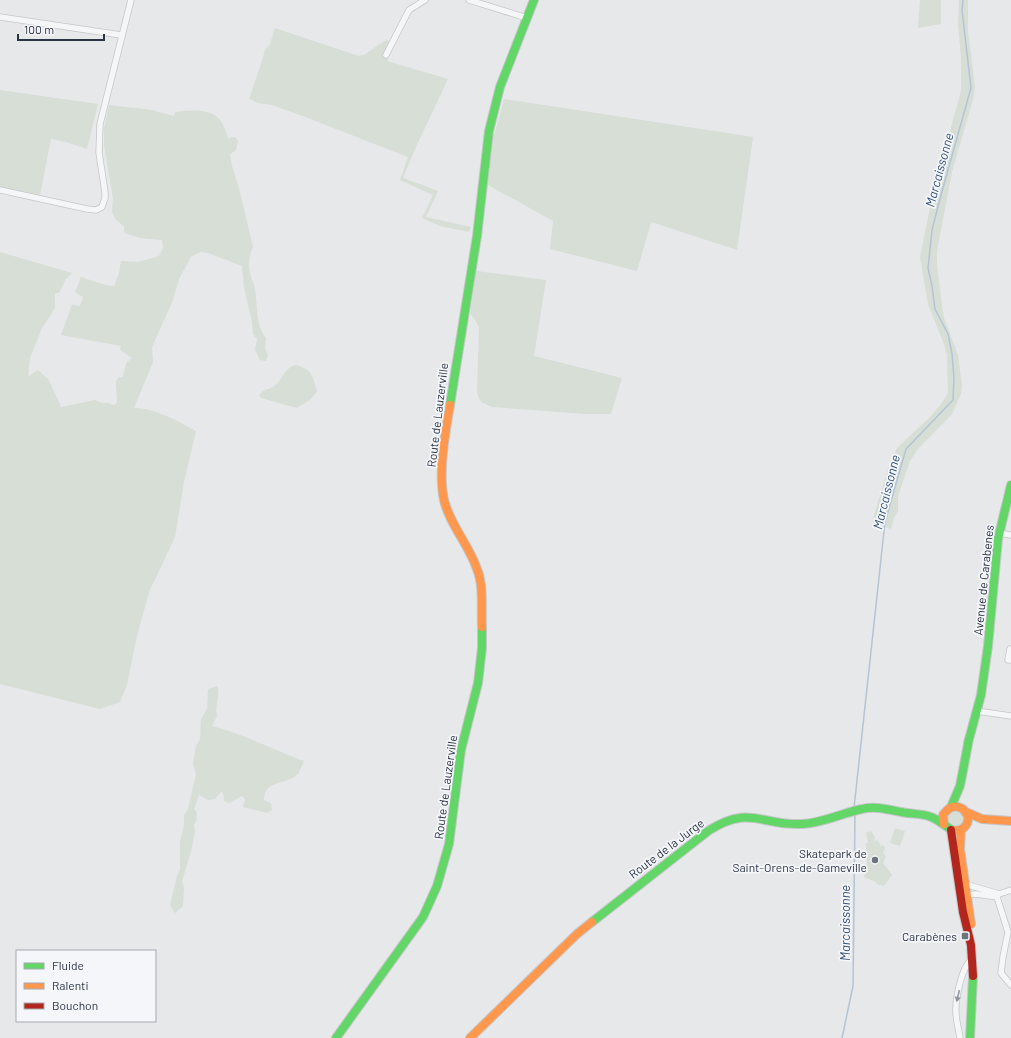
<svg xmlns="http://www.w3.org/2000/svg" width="1011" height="1038" viewBox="0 0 1011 1038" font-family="Barlow,sans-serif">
	<rect width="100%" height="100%" fill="#e6e8ea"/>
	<path fill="#d6ded6" d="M 920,0 L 941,0 L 941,24 L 918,28 Z
		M 959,0 L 968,0 L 968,31 L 975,86 L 974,96 L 952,172 L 937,251 L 937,264 L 942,306 L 944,318 L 958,355 L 962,386 L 961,394 L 952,414 L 917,450 L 910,461 L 898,496 L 898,511 L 894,518 L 891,529 L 872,522 L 888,469 L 897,448 L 931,416 L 941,404 L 948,393 L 947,356 L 944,344 L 928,304 L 920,257 L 933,193 L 961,91 L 961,57 L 958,25 Z
		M 275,28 L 359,56 L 364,55 L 386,40 L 395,44 L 387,61 L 448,79 L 415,149 L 403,178 L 438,191 L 426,217 L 471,227 L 469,232 L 440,226 L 422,218 L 433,195 L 400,180 L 408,157 L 308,118 L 272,105 L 258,103 L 249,99 L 262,61 L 265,50 L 270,44 Z
		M 0,90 L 98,104 L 87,149 L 66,142 L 51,139 L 40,195 L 0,187 Z
		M 504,99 L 753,137 L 737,250 L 651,222 L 637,271 L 550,249 L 553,221 L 488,185 L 492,142 Z
		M 109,105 L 152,110 L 174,116 L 175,112 C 188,110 212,108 220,120 C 224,125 226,132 228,138 L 235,137 L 238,141 L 236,150 L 230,154 L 232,166 L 239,188 L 253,247 C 250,253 249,259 249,266 C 249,274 254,282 255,290 C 258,307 255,324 266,338 L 265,349 L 268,355 L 266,361 L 260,360 L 255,350 L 257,339 L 253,334 L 252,322 L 244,287 L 242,266 L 208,253 L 200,252 L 191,257 L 179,279 L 173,300 L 152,347 L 153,362 L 134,408 C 155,408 178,421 196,431 L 184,482 L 175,537 L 149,592 L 136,640 L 127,685 L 120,702 L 100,709 L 0,684 L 0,252 L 72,273 L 65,280 L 60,292 L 55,294 L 55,308 L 42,328 L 30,358 L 28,377 L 38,370 L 49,380 L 61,407 L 95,400 L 102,403 L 109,403 L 113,405 L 117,403 L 116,382 L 119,377 L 123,377 L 126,363 L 132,358 L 120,350 L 121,346 L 61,335 L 72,305 L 80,306 L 83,297 L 75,292 L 81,277 L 105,285 L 114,286 L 119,273 L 121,261 L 138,262 L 159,256 L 163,248 L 162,240 L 140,238 L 124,233 L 124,226 L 116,220 L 112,212 L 113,198 L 104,145 L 104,129 Z
		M 476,271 L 546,280 L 534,356 L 622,378 L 611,414 L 585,414 L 492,407 L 481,402 L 477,394 L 479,327 L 474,318 L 470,314 Z
		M 295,365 C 312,369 312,375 317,391 L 311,399 L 297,408 L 261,398 L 259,395 C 265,389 266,390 273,387 C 282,382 282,370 295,365 Z
		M 217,686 C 221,696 214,705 217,716 L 212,726 C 244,734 273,750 304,761 C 302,765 300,772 297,775 C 285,785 264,780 264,800 L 271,803 L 272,810 L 267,813 L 243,807 L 245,799 L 242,796 L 229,803 L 224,801 L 223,792 L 222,791 L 215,799 L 208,800 L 199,795 L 194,809 L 197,813 L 196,821 L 194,825 L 195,832 L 191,852 L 182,881 L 184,888 L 183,906 L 175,913 L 170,905 L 177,876 L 180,869 L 180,842 L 184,825 L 184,815 L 188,809 L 196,774 L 193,764 L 196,746 L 200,739 L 201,719 L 207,709 L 208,689 Z
		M947 819a8 8 0 1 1 16 0a8 8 0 1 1-16 0Z
		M 895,828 L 905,831 L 900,846 L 890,843 Z
		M 871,831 L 875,837 L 874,841 L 877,840 L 881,846 L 883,845 L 885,848 L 883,853 L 886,856 L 883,863 L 892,875 L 884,886 L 877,884 L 876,882 L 864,877 L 867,869 L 866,843 L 868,843 L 866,833 Z"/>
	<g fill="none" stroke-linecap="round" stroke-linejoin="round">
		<path stroke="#b4c4d5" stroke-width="1.5" d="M 854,808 L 885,522 L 906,449 L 953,400 L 954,378 L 952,354 L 948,334 L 935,309 L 932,286 L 928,268 L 932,230 L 941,195 L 971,88 L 962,10 L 963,0
			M 842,1038 L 853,986 L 855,814"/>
		<defs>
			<path id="street" d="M 469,0 L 527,18
				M 0,17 L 121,35
				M 386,55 L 409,10 L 425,0
				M 0,190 L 87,209 L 96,210 L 102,207 L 105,198 L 105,192 L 99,153 L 100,124 L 131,0
				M 999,533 L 1011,535
				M 1011,649 L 1010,649 L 1008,660 L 1011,660
				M 977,711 L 1011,716
				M 965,884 L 999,894
				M 964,895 L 976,894 L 997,897
				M 998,895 L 999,894 L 1011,890
				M 997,897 L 1008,932 L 1003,957 L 1001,973 L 1011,985
				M 960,1038 C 959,1030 956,1021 956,1013 C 955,1001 961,971 969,962 L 972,962"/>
			<path id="fast" d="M 450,405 L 477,236 L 489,131 L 500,87 L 534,0
				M 968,743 L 981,695 L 988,646 L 998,539 L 1011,485
				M 951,807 L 960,786 L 969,739
				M 592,922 L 708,831 C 750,804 761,826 802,824 C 823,823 842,813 862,809 C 876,805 893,811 907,813 C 915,814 924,814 931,817 C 939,820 945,826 952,830
				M 336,1038 L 423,917 L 437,886 L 449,844 L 461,750 L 478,683 L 482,648 L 482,627
				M 970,1038 L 973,976"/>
			<path id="slow" d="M 450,405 C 445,434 438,472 444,500 C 450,525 469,545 477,569 C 484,586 481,608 482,627
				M 966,812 L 982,819 L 1011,821
				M 944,824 L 943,815 C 949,807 954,804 963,809 L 968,816 C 969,826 962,832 952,830
				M 961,830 L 960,849 L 971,924
				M 470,1038 L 577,934 L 592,922"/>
			<path id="jam" d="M 951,830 L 963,912 L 971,945 L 973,976"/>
		</defs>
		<use href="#street" stroke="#c4c6c8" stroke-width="7"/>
		<use href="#fast" stroke="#c4c6c8" stroke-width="10"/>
		<use href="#slow" stroke="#c4c6c8" stroke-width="10"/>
		<use href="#jam" stroke="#c4c6c8" stroke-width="10"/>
		<use href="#street" stroke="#f5f6f7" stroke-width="5.5"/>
		<use href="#fast" stroke="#63d668" stroke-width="8"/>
		<use href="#slow" stroke="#ff974d" stroke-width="8"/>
		<use href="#jam" stroke="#b3261e" stroke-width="8"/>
	</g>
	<defs><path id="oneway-solid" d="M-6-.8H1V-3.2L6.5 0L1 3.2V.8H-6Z"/></defs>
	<use fill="#90959e" href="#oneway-solid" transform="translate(958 996) rotate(103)"/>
	<g fill="#6c737f" stroke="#f4f6f9" stroke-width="1.5">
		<circle cx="875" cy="860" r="4"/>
		<rect x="961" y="932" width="8" height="8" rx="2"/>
	</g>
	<g text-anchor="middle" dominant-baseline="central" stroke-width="3.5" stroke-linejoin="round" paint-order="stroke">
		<g font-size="12" fill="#2b3445" stroke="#f4f6f9">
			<text transform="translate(437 415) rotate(-83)">Route de Lauzerville</text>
			<text transform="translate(983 580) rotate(-84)">Avenue de Carabenes</text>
			<text transform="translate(445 787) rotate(-82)">Route de Lauzerville</text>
			<text transform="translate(666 848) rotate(-37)">Route de la Jurge</text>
		</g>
		<g font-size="12" fill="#2b3445" stroke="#f4f6f9" text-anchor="end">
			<text x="867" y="853">Skatepark de<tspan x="867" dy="14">Saint-Orens-de-Gameville</tspan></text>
			<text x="957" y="936">Carabènes</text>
		</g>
		<g font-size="13" font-style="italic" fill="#34527a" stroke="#f4f6f9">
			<text transform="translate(939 170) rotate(-75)">Marcaissonne</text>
			<text transform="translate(886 492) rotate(-76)">Marcaissonne</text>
			<text transform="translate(845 923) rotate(-90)">Marcaissonne</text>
		</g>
	</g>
	<rect x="16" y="950" width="140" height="72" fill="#f4f6f9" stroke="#a4a8b1"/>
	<rect x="24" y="963" width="20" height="6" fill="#63d668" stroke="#a4a8b1"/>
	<text x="52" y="970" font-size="12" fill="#2b3445">Fluide</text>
	<rect x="24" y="983" width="20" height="6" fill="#ff974d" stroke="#a4a8b1"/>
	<text x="52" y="990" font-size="12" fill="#2b3445">Ralenti</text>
	<rect x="24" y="1003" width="20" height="6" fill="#b3261e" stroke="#a4a8b1"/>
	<text x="52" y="1010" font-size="12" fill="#2b3445">Bouchon</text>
	<path d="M18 34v6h86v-6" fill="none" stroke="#2b3445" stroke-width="2"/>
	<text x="24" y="34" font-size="12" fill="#2b3445" stroke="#f4f6f9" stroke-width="3" paint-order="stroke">100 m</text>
</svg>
